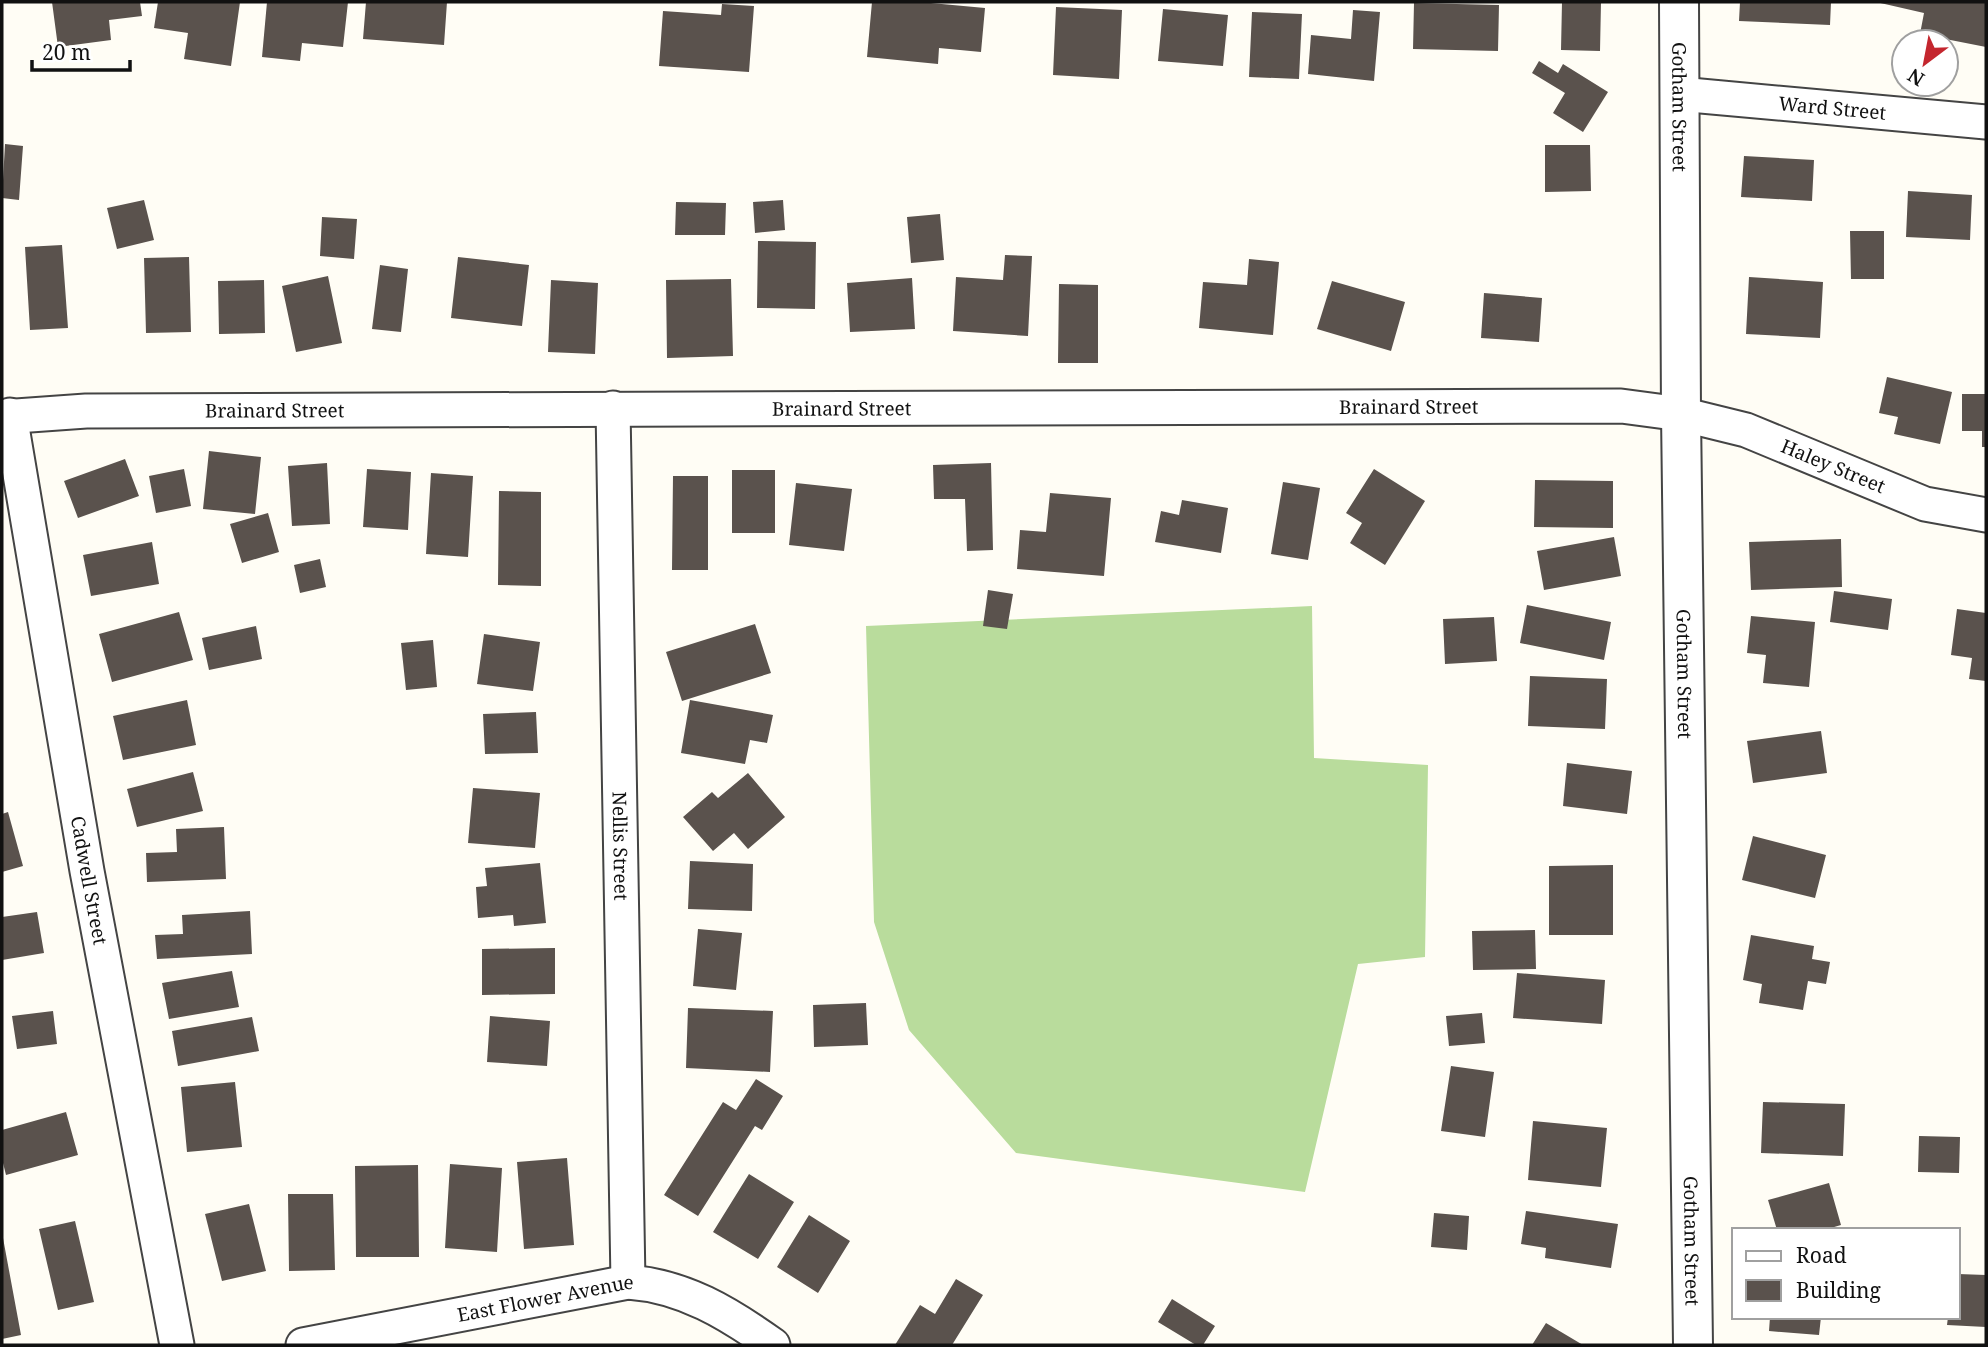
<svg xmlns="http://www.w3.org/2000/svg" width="1988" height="1347" viewBox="0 0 1988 1347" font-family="'Noto Serif',serif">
	<rect width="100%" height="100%" fill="#fffdf5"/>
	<path fill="#b9dc9c" d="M 1312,606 L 1314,758 L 1428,765 L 1425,957 L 1358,964 L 1305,1192 L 1016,1153 L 909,1030 L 874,922 L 866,626 Z"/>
	<path fill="#5a524d" d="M 52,2 L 140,2 L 142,16 L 109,20 L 111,40 L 58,47 Z
		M 158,2 L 240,2 L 231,66 L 184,59 L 188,33 L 154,28 Z
		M 267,2 L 348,2 L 343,47 L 302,43 L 300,61 L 262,57 Z
		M 366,2 L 447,2 L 444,45 L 363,39 Z
		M 872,2 L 920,2 L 985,8 L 981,52 L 939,48 L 938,64 L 867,57 Z
		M 1562,2 L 1601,2 L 1600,51 L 1561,50 Z
		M 1740,2 L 1831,2 L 1830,25 L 1739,21 Z
		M 1876,2 L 1986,2 L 1986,47 L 1920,34 L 1924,13 Z
		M 1414,3 L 1499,5 L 1498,51 L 1413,49 Z
		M 722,4 L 754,6 L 749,72 L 659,66 L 663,11 L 721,15 Z
		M 1056,7 L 1122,10 L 1119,79 L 1053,75 Z
		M 1163,9 L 1228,15 L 1223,66 L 1158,61 Z
		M 1353,10 L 1380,12 L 1374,81 L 1308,74 L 1311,35 L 1351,39 Z
		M 1252,12 L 1302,14 L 1299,79 L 1249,77 Z
		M 1539,61 L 1558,73 L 1563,64 L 1608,92 L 1583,132 L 1553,113 L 1565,93 L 1532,73 Z
		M 5,144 L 23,146 L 19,200 L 2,198 Z
		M 1545,145 L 1590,145 L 1591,191 L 1545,192 Z
		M 1744,156 L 1814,160 L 1812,201 L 1741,197 Z
		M 1908,191 L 1972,195 L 1970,240 L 1906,237 Z
		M 144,200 L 154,240 L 117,249 L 107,208 Z
		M 783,200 L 785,230 L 755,233 L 753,202 Z
		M 676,202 L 726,203 L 725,235 L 675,235 Z
		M 940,214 L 944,260 L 911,263 L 907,217 Z
		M 322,217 L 357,219 L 354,259 L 320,256 Z
		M 1850,231 L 1884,231 L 1884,279 L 1851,279 Z
		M 758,241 L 816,242 L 815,309 L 757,308 Z
		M 62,245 L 68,328 L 30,330 L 25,247 Z
		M 1005,255 L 1032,256 L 1028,336 L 953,331 L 956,277 L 1003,280 Z
		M 189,257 L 191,332 L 146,333 L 144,258 Z
		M 458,257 L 529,265 L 522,326 L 451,318 Z
		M 1249,259 L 1279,262 L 1273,335 L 1199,328 L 1203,282 L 1247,285 Z
		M 380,265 L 408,269 L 401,332 L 372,329 Z
		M 328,276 L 342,343 L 296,352 L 282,286 Z
		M 1749,277 L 1823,282 L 1820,338 L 1746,334 Z
		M 912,278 L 915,329 L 850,332 L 847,283 Z
		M 731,279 L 733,356 L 667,358 L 666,280 Z
		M 264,280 L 265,333 L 219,334 L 218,281 Z
		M 551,280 L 598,283 L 595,354 L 548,352 Z
		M 1332,281 L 1405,302 L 1391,351 L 1317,329 Z
		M 1059,284 L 1098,285 L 1098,363 L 1058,363 Z
		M 1484,293 L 1542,298 L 1539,342 L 1481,338 Z
		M 1887,377 L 1952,392 L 1940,444 L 1894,434 L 1898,417 L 1879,413 Z
		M 1962,394 L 1986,394 L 1986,447 L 1982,447 L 1982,431 L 1962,431 Z
		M 209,451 L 261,457 L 255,514 L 203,509 Z
		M 125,459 L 139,496 L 78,518 L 64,481 Z
		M 327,463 L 330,524 L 292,526 L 288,466 Z
		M 991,463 L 993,550 L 967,551 L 965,499 L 934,499 L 933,465 Z
		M 184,469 L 191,506 L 156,513 L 149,476 Z
		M 367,469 L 411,472 L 408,530 L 363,527 Z
		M 1374,469 L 1425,501 L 1385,565 L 1350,543 L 1362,523 L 1346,513 Z
		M 732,470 L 775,470 L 775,533 L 732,533 Z
		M 431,473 L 473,476 L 468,557 L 426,554 Z
		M 673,476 L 708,476 L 708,570 L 672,570 Z
		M 1535,480 L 1613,481 L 1613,528 L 1534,527 Z
		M 1283,482 L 1320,488 L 1308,560 L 1271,554 Z
		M 796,483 L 852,489 L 844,551 L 789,545 Z
		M 499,491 L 541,492 L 541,586 L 498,585 Z
		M 1050,493 L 1111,498 L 1104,576 L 1017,569 L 1020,530 L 1046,532 Z
		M 1182,500 L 1228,508 L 1221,553 L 1155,542 L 1161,511 L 1179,515 Z
		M 268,513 L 279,552 L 242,563 L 230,524 Z
		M 1614,537 L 1621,576 L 1544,590 L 1537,551 Z
		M 1841,539 L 1842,587 L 1751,590 L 1749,542 Z
		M 152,542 L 159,584 L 91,596 L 83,555 Z
		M 320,559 L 326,587 L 300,593 L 294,565 Z
		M 988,590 L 1013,594 L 1007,629 L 983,626 Z
		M 1834,591 L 1892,599 L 1888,630 L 1830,622 Z
		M 1527,605 L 1611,622 L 1604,660 L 1520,643 Z
		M 1957,609 L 1986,613 L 1986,681 L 1969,679 L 1972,658 L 1951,655 Z
		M 179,612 L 193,660 L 112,682 L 99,634 Z
		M 1751,616 L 1815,622 L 1809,687 L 1763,683 L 1766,655 L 1747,653 Z
		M 1494,617 L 1497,661 L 1445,664 L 1443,619 Z
		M 755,624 L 771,673 L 682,701 L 666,652 Z
		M 256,626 L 262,659 L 209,670 L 202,638 Z
		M 484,634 L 540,642 L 533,691 L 477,684 Z
		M 433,640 L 437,687 L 406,690 L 401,643 Z
		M 1530,676 L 1607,679 L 1605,729 L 1528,726 Z
		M 187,700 L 196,745 L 123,760 L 113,716 Z
		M 690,700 L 773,715 L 767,743 L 750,740 L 745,764 L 681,753 Z
		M 536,712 L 538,753 L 485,754 L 483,714 Z
		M 1821,731 L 1827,773 L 1753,783 L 1747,741 Z
		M 1567,763 L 1632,771 L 1627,814 L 1563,806 Z
		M 193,772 L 203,811 L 137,827 L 127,789 Z
		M 748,773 L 785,817 L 748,849 L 734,833 L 713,851 L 683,817 L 712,792 L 718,798 Z
		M 473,788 L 540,793 L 535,848 L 468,843 Z
		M 8,812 L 23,866 L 2,872 L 2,814 Z
		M 224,827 L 226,879 L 147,882 L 146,853 L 177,852 L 176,829 Z
		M 1753,836 L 1826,855 L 1815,898 L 1742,880 Z
		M 690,861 L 753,864 L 752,911 L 688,909 Z
		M 540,863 L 546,923 L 514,926 L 513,915 L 478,918 L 476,887 L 487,886 L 485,868 Z
		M 1613,865 L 1613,935 L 1549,935 L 1549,866 Z
		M 250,911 L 252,954 L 157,959 L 155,935 L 183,934 L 182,915 Z
		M 37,912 L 44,953 L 2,960 L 2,917 Z
		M 698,929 L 742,933 L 736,990 L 693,986 Z
		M 1535,930 L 1536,969 L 1473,970 L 1472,931 Z
		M 1751,935 L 1814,946 L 1812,959 L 1830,962 L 1826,984 L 1808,981 L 1803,1010 L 1759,1003 L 1762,984 L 1743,980 Z
		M 555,948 L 555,994 L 482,995 L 482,949 Z
		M 232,971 L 239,1007 L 169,1019 L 162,983 Z
		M 1517,973 L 1605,980 L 1602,1024 L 1513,1018 Z
		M 866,1003 L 868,1045 L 814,1047 L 813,1005 Z
		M 688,1008 L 773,1011 L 770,1072 L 686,1068 Z
		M 53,1011 L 57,1044 L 17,1049 L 12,1016 Z
		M 1482,1013 L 1485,1043 L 1449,1046 L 1446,1016 Z
		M 490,1016 L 550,1021 L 547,1066 L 487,1062 Z
		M 252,1017 L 259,1051 L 178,1066 L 172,1031 Z
		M 1451,1066 L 1494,1072 L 1485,1137 L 1441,1131 Z
		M 756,1079 L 783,1096 L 762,1130 L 755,1126 L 698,1216 L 664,1195 L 723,1102 L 736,1110 Z
		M 235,1082 L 242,1147 L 187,1152 L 181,1087 Z
		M 1763,1102 L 1845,1104 L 1843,1156 L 1761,1153 Z
		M 66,1112 L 78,1155 L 6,1175 L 2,1159 L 2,1130 Z
		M 1533,1121 L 1607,1128 L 1601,1187 L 1528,1180 Z
		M 1919,1136 L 1960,1137 L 1959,1173 L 1918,1172 Z
		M 567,1158 L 574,1245 L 524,1249 L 517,1162 Z
		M 450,1164 L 502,1168 L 497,1252 L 445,1248 Z
		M 418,1165 L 419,1257 L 356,1257 L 355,1166 Z
		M 749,1174 L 794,1202 L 758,1259 L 713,1232 Z
		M 1829,1183 L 1841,1225 L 1824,1230 L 1777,1230 L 1768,1200 Z
		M 288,1194 L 333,1194 L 335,1270 L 289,1271 Z
		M 249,1204 L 266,1271 L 222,1281 L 205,1214 Z
		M 1526,1211 L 1618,1224 L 1611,1268 L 1545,1258 L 1546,1248 L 1521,1244 Z
		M 1434,1213 L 1469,1216 L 1467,1250 L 1431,1247 Z
		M 809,1215 L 850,1241 L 818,1293 L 777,1267 Z
		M 75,1221 L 94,1302 L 58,1310 L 39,1229 Z
		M 3,1238 L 21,1335 L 2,1339 L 2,1239 Z
		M 1958,1274 L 1986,1275 L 1986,1327 L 1947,1325 L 1948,1317 L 1958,1317 Z
		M 956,1279 L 983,1295 L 952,1345 L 895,1345 L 920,1305 L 935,1314 Z
		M 1172,1299 L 1215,1326 L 1203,1345 L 1196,1345 L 1158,1322 Z
		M 1770,1317 L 1821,1317 L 1819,1335 L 1769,1331 Z
		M 1546,1323 L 1583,1345 L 1532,1345 Z"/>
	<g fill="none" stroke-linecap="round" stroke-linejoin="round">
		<defs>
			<g id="minor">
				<path id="s1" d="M 1679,94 L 1986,122"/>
				<path id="s2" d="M 613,408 L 628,1282"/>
				<path id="s3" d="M 10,415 L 87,871 L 177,1345"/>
				<path id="s4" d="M 2,417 L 86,411 L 1621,406 L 1681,414 L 1746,430 L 1925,504 L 1986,515"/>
				<path id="s5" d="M 303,1345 L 628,1282 C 684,1286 728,1313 773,1345"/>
			</g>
			<g id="tertiary">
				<path id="s6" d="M 1679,2 L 1681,414 L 1693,1345"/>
			</g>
		</defs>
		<use href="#minor" stroke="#444" stroke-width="37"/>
		<use href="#tertiary" stroke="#444" stroke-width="42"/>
		<use href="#minor" stroke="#fff" stroke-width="33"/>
		<use href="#tertiary" stroke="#fff" stroke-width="38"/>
	</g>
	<g text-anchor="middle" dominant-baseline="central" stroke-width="7" stroke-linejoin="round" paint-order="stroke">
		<g font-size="19" fill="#111" stroke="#fff">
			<text stroke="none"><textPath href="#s6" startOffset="105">Gotham Street</textPath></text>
			<text stroke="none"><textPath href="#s1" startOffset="154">Ward Street</textPath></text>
			<text stroke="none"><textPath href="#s4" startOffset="1407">Brainard Street</textPath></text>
			<text stroke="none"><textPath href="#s4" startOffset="840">Brainard Street</textPath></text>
			<text stroke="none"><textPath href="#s4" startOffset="273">Brainard Street</textPath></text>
			<text stroke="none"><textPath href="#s4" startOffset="1841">Haley Street</textPath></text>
			<text stroke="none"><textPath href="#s6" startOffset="672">Gotham Street</textPath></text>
			<text stroke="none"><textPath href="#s2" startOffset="438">Nellis Street</textPath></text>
			<text stroke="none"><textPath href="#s3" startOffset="472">Cadwell Street</textPath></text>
			<text stroke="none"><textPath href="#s6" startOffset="1239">Gotham Street</textPath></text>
			<text stroke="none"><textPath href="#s5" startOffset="247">East Flower Avenue</textPath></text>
		</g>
	</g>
	<rect width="1988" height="1347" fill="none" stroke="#111111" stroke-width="7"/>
	<rect x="1732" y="1228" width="228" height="91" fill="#ffffff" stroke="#a0a0a0" stroke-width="2"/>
	<rect x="1746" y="1251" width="35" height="10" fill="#ffffff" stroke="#a0a0a0" stroke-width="2"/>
	<text x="1796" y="1263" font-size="21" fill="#111111">Road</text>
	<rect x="1746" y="1280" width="35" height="21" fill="#5a524d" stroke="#a0a0a0" stroke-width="2"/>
	<text x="1796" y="1298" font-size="21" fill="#111111">Building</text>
	<g transform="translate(1925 63) rotate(212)"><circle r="33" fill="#ffffff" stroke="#a0a0a0" stroke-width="2"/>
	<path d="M0-5L12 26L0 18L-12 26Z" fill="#c4262e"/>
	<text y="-10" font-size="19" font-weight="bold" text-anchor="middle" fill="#111111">N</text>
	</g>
	<path d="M32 60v10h98v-10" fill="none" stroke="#111111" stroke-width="3.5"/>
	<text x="42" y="60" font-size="21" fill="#111111" stroke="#ffffff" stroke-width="5" paint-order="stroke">20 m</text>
</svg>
